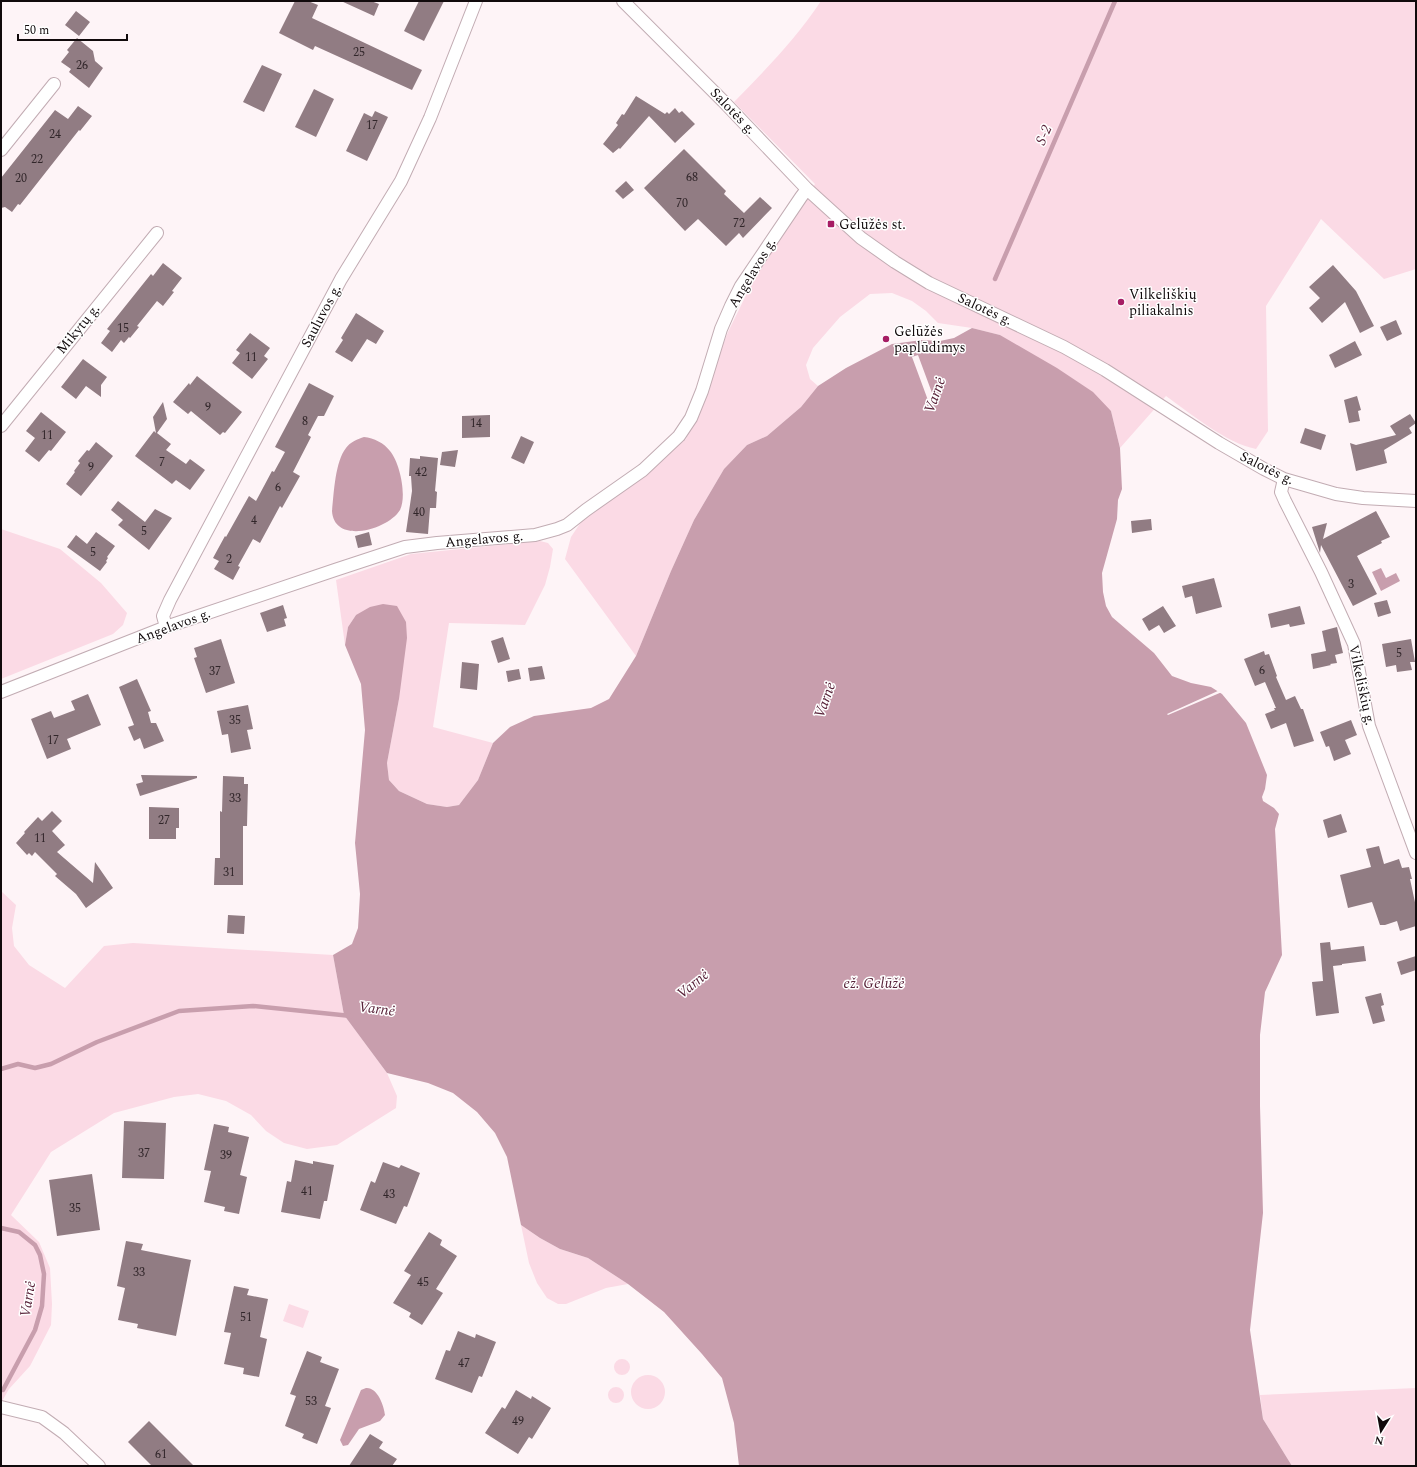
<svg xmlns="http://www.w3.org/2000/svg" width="1417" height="1467" viewBox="0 0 1417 1467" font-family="Spectral,serif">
	<rect width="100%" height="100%" fill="#fef4f7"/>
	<path fill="#fbdae5" d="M 821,1 L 1416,1 L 1416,269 L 1384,279 L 1321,219 L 1266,306 L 1268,431 L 1256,449 C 1226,443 1191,414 1166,396 L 1120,448 L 1111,411 L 1000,335 L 972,328 L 938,323 L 926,311 L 912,301 L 892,293 L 870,294 L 840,317 L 813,348 L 806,365 L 810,379 L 818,386 L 801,407 L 767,436 L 747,445 L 724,469 L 694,520 L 671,571 L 636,656 L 565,559 L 571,537 L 583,519 L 686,439 L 728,332 L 753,281 L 815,184 L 734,102 C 766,69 796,39 821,1 Z
		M 1,529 L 60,549 L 101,583 L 127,613 L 123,625 L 113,634 L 1,679 Z
		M 540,541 L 548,543 L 553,549 L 550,567 L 545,585 L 525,625 L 449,623 L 433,727 L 493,743 L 478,780 L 459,805 L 447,807 L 427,804 L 399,791 L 389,780 L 387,763 L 399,699 L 356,615 L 348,627 L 345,645 L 336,580 L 411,554 Z
		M 1,891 L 16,905 L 12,928 L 14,946 L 29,965 L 65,988 L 104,946 L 133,943 L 333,955 L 344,1015 L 387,1073 L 397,1096 L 396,1108 L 337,1145 L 307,1149 L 284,1143 L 266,1131 L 251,1115 L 226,1101 L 198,1094 L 174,1097 L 114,1113 L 51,1152 L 11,1215 L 39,1242 L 50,1268 L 52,1304 L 51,1325 L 30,1366 L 9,1389 L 1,1403 Z
		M 521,1225 L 540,1238 L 560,1249 L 588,1258 L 628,1284 L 606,1288 L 566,1304 L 558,1304 L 547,1298 L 537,1283 L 529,1263 Z
		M 289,1304 L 309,1311 L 303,1328 L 283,1321 Z
		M614 1367a8 8 0 1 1 16 0a8 8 0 1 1-16 0Z
		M631 1392a17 17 0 1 1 34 0a17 17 0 1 1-34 0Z
		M608 1395a8 8 0 1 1 16 0a8 8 0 1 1-16 0Z
		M 1416,1388 L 1416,1466 L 1292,1466 L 1263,1419 L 1260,1395 Z"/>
	<path fill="#c89ead" d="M 972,328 L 1000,335 L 1057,368 L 1093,392 L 1111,411 L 1120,448 L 1122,489 L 1118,500 L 1117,519 L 1102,573 L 1103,592 L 1106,606 L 1112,617 L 1154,653 L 1172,676 L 1191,683 L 1211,687 L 1222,694 L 1246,723 L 1267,775 L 1265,789 L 1262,797 L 1263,801 L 1274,808 L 1279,814 L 1275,829 L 1282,955 L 1265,992 L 1260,1035 L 1260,1106 L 1263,1213 L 1250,1330 L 1263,1419 L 1292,1466 L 739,1466 L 734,1423 L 722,1378 L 702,1354 L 664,1312 L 628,1284 L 588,1258 L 560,1249 L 540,1238 L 521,1225 L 507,1157 L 495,1133 L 477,1112 L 453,1093 L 428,1083 L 387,1073 L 344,1015 L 333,955 L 352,944 L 358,928 L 360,894 L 355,843 L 365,730 L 361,684 L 345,645 L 348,627 L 356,615 L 370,607 L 383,604 L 397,606 L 406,622 L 407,638 L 399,699 L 387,763 L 389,780 L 399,791 L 427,804 L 447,807 L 459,805 L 478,780 L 493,743 L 510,727 L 534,716 L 591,708 L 609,699 L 636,656 L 671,571 L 694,520 L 724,469 L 747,445 L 767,436 L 801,407 L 818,386 L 846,368 L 892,344 L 922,340 L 940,341 L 954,338 Z
		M 364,437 C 374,438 384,443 390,451 C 400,463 407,496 400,510 C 388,530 334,545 332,511 C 334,493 335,462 346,448 C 350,442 358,439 364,437 Z
		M 1381,568 L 1386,578 L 1396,573 L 1400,581 L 1381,591 L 1372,572 Z
		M 366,1388 C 377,1387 384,1405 385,1415 L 380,1421 L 359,1429 L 348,1445 L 343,1446 L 340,1440 L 361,1390 Z"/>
	<path fill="#fef4f7" d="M 918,355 L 935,401 L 929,403 L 912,357 Z
		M 1220,690 L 1222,692 L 1168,715 L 1167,714 Z"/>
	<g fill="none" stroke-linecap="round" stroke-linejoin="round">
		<path stroke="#c89ead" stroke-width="4.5" d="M 995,279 L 1115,1
			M 1,1069 L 18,1064 L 35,1068 L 51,1064 L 97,1042 L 179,1011 L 253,1006 L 351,1016
			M 1,1228 L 19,1232 L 35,1245 L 40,1255 L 44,1274 L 42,1306 L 35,1330 L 3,1390"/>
	</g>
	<path fill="#917c83" d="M 295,1 L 308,1 L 318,5 L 312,18 L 422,70 L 412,90 L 315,46 L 313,50 L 279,33 Z
		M 341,1 L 371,1 L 379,4 L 374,16 Z
		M 419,1 L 444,1 L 424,41 L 404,31 Z
		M 76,11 L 90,22 L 79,36 L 65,25 Z
		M 77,38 L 93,51 L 95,61 L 103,68 L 89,88 L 69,72 L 71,69 L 61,62 L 69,52 L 67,50 Z
		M 262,65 L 282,74 L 264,112 L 243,102 Z
		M 314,89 L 334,99 L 316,137 L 295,127 Z
		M 636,96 L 665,114 L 667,112 L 669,114 L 675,108 L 679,113 L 682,111 L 695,124 L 675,143 L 649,116 L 620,149 L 619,148 L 613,153 L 603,144 L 618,125 L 616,123 L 622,114 L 624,115 Z
		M 78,106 L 92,116 L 80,131 L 79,130 L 20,205 L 18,204 L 12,212 L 5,207 L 1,208 L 1,178 L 55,110 L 68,119 Z
		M 375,111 L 388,117 L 367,161 L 346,151 L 364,113 L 372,117 Z
		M 684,149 L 726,191 L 724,194 L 744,213 L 760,197 L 772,208 L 743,238 L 739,233 L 726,246 L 698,219 L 685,231 L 644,188 Z
		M 626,181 L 634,190 L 623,199 L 615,191 Z
		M 163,263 L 182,278 L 172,291 L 174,292 L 163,306 L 157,301 L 137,326 L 139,327 L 130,338 L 129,337 L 124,343 L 121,340 L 112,352 L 101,343 L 110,331 L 107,329 L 151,274 L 153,276 Z
		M 1333,265 L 1356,291 L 1374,326 L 1360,333 L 1345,302 L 1322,323 L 1309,308 L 1320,298 L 1309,287 Z
		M 356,313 L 384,331 L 376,344 L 367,339 L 352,362 L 335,352 L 343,340 L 341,338 Z
		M 1396,320 L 1402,334 L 1387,341 L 1380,327 Z
		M 250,333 L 270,348 L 264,356 L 268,359 L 252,379 L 232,363 L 240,353 L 236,350 Z
		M 1355,341 L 1362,355 L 1335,368 L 1329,355 Z
		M 83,359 L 107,377 L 101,385 L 101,397 L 86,386 L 76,399 L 61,387 Z
		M 197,376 L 242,412 L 225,433 L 223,432 L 220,435 L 191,411 L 188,414 L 173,402 L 189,383 L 190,385 Z
		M 309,383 L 334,396 L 324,416 L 318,416 L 308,435 L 311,437 L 293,472 L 300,476 L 282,508 L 280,506 L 260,543 L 253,539 L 238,566 L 240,567 L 233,580 L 214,569 L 219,561 L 213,558 L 225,536 L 226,537 L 249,496 L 256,501 L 272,471 L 274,472 L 285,452 L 275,447 Z
		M 1357,396 L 1361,410 L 1358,411 L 1360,421 L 1349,423 L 1344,400 Z
		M 163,402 L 167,419 L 157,433 L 171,444 L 166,450 L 186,464 L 190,459 L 205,470 L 190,490 L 176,480 L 172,484 L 135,456 L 154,431 L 156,433 L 153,417 Z
		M 41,412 L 66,432 L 51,451 L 49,450 L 39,462 L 25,451 L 35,438 L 26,431 Z
		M 1410,414 L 1416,423 L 1409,428 L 1412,433 L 1384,450 L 1387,463 L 1356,471 L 1350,443 L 1356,445 L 1396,435 L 1390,426 Z
		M 490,415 L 490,437 L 462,438 L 462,416 Z
		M 1305,428 L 1326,435 L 1321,450 L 1300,443 Z
		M 521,436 L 534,442 L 524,464 L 511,458 Z
		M 96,442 L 113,456 L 81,496 L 66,484 L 75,472 L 74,471 L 80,463 L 78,461 L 87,450 L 89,451 Z
		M 458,450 L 455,467 L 440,465 L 442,452 Z
		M 420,456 L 438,458 L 435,491 L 437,492 L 436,508 L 430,508 L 428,534 L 406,532 L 412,491 L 411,476 L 409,476 L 410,458 L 420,459 Z
		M 118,501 L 145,522 L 155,509 L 172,518 L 149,550 L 118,525 L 123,520 L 111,510 Z
		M 1376,511 L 1390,537 L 1381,541 L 1382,543 L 1357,556 L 1377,594 L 1353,606 L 1321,545 L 1320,553 L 1312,527 L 1327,523 L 1323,539 Z
		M 1151,519 L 1152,530 L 1132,533 L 1131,521 Z
		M 96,532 L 115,546 L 107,557 L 108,558 L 106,561 L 107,562 L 100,571 L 67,547 L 76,535 L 87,544 Z
		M 369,532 L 372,545 L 358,548 L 355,536 Z
		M 1214,578 L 1222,607 L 1196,614 L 1192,596 L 1185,598 L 1182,586 Z
		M 1387,600 L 1391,613 L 1378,617 L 1374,603 Z
		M 283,605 L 287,618 L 284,619 L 286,626 L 267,632 L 260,613 Z
		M 1163,606 L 1176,626 L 1164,633 L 1159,625 L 1149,631 L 1142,619 Z
		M 1300,606 L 1305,624 L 1290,627 L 1289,624 L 1271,628 L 1268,614 Z
		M 1337,627 L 1343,653 L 1335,655 L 1337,663 L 1330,664 L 1331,665 L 1313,669 L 1311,654 L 1326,651 L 1322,631 Z
		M 503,637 L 510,659 L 498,663 L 491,641 Z
		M 221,639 L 235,683 L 206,693 L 194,658 L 197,657 L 194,648 Z
		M 1411,639 L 1415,662 L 1410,662 L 1412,670 L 1397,672 L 1396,665 L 1386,667 L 1382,644 Z
		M 1264,651 L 1265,655 L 1269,654 L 1277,676 L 1276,677 L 1286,700 L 1295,696 L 1301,709 L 1303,709 L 1314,741 L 1294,747 L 1286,723 L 1271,729 L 1265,714 L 1275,710 L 1274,708 L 1276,708 L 1265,682 L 1255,686 L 1244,659 Z
		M 462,662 L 479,664 L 477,690 L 460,688 Z
		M 542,666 L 545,679 L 530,681 L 528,668 Z
		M 519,669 L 521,679 L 508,682 L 506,671 Z
		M 137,679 L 151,711 L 148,712 L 151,723 L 156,723 L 164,741 L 144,749 L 140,738 L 134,741 L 128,727 L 134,725 L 119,687 Z
		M 88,694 L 101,725 L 67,739 L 71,749 L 47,759 L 31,719 L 51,711 L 54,718 L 75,710 L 71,701 Z
		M 248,705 L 253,729 L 247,730 L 251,749 L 231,753 L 228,734 L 222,735 L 217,711 Z
		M 1351,720 L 1357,735 L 1345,740 L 1351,754 L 1334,761 L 1329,746 L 1326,747 L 1320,732 Z
		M 141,775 L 197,776 L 197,778 L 140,796 L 136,784 L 143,782 Z
		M 223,776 L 244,777 L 244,784 L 248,784 L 247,826 L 243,826 L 243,885 L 214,885 L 215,858 L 220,858 L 220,811 L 222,812 Z
		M 149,807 L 179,808 L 179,828 L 176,828 L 176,839 L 149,839 Z
		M 52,811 L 62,821 L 52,831 L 65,845 L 57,852 L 93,883 L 95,862 L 113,888 L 86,908 L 76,894 L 55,876 L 57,874 L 35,852 L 32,856 L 29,853 L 27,855 L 16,843 L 25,833 L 24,832 L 38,817 L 42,821 Z
		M 1341,814 L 1347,832 L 1328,838 L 1323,820 Z
		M 1379,846 L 1384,864 L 1399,859 L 1402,868 L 1409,867 L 1412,879 L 1410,879 L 1416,907 L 1416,926 L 1400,931 L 1397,921 L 1385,925 L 1380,925 L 1372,902 L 1348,908 L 1340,875 L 1371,867 L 1366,849 Z
		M 228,915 L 245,916 L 244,934 L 227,933 Z
		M 1330,942 L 1331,950 L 1364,946 L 1366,961 L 1342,964 L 1342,965 L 1333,966 L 1339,1013 L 1316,1016 L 1312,982 L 1323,981 L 1320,943 Z
		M 1416,956 L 1416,970 L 1401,975 L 1397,962 Z
		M 1381,993 L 1384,1005 L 1381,1006 L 1385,1021 L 1373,1024 L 1365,997 Z
		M 124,1121 L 166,1123 L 164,1179 L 122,1178 Z
		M 214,1124 L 229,1127 L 228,1132 L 249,1137 L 240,1175 L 247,1177 L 239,1214 L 224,1211 L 225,1207 L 204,1202 L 211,1171 L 204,1170 Z
		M 295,1160 L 313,1164 L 313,1161 L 334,1165 L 327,1201 L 324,1201 L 320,1219 L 281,1212 L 287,1181 L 291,1182 Z
		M 383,1162 L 399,1168 L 401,1165 L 420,1173 L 407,1207 L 404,1206 L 396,1224 L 360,1210 L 371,1181 L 375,1183 Z
		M 92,1174 L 100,1230 L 57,1236 L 49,1180 Z
		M 429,1232 L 442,1240 L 440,1245 L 457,1256 L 436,1289 L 443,1293 L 422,1325 L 409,1317 L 411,1313 L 393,1303 L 411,1275 L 404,1271 Z
		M 126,1241 L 143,1244 L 141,1250 L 191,1260 L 176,1336 L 137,1328 L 138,1324 L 118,1320 L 125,1288 L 117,1286 Z
		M 234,1286 L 249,1289 L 247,1295 L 268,1299 L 260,1337 L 267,1339 L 259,1377 L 243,1374 L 244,1368 L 224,1364 L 231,1333 L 224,1332 Z
		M 458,1331 L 475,1338 L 476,1334 L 496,1342 L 482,1377 L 479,1376 L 472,1393 L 435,1379 L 446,1350 L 450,1351 Z
		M 307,1351 L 322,1357 L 320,1362 L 339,1369 L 325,1406 L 331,1408 L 317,1444 L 302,1438 L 304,1434 L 285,1426 L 296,1396 L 290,1394 Z
		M 516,1390 L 531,1399 L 532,1396 L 551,1408 L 532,1439 L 529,1437 L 518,1454 L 485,1433 L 502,1407 L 505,1409 Z
		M 149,1421 L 194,1466 L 152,1466 L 128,1442 Z
		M 370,1434 L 383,1442 L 379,1448 L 397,1459 L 392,1466 L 349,1466 Z"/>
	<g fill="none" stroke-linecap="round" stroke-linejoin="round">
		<defs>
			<path id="minor" d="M 623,1 L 723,101 L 807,189 L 861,238 L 895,262 L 929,283 L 1064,347 L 1105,370 L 1219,443 L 1264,469 L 1284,479 L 1336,494 L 1363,498 L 1416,501
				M 1,150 L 54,84
				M 1,426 L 157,233
				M 1284,479 L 1281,492 L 1285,501 L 1321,572 L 1354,644 L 1369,726 L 1416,853
				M 166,627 L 163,616 L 170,600 L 341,279 L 401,181 L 430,118 L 476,1
				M 1,692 L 166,627 L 335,570 L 405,547 L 437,543 L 535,535 L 557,529 L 567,525 L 586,510 L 643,470 L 679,436 L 691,418 L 702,391 L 721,329 L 731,306 L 741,286 L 801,197 L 807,189
				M 1,1407 L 42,1417 L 64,1433 L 99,1466"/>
		</defs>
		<use href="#minor" stroke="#c2acb3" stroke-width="14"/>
		<use href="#minor" stroke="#fff" stroke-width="12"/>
	</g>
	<g fill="#a61d64" stroke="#fff" stroke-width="1.5">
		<rect x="827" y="220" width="8" height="8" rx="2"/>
		<circle cx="1121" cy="302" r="4"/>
		<circle cx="886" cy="339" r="4"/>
	</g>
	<g text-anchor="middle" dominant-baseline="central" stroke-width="3" stroke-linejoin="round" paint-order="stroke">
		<g font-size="12" fill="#31262a">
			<text x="359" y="52">25</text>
			<text x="82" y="65">26</text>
			<text x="372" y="125">17</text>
			<text x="55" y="134">24</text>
			<text x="37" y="159">22</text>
			<text x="692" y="177">68</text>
			<text x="21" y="178">20</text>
			<text x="682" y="203">70</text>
			<text x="739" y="223">72</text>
			<text x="123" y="328">15</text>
			<text x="251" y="357">11</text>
			<text x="208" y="407">9</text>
			<text x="305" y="421">8</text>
			<text x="476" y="423">14</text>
			<text x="47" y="435">11</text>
			<text x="162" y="462">7</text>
			<text x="91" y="467">9</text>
			<text x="421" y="472">42</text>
			<text x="278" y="487">6</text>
			<text x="419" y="512">40</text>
			<text x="254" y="520">4</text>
			<text x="144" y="531">5</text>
			<text x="93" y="552">5</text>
			<text x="229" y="559">2</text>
			<text x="1351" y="584">3</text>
			<text x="1399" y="653">5</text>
			<text x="1262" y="670">6</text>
			<text x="215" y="671">37</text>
			<text x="235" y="720">35</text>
			<text x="53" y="740">17</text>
			<text x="235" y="798">33</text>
			<text x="164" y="820">27</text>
			<text x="40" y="838">11</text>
			<text x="229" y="872">31</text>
			<text x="144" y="1153">37</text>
			<text x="226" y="1155">39</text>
			<text x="307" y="1191">41</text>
			<text x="389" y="1194">43</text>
			<text x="75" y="1208">35</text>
			<text x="139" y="1272">33</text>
			<text x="423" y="1282">45</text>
			<text x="246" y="1317">51</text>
			<text x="464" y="1363">47</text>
			<text x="311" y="1401">53</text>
			<text x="518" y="1421">49</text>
			<text x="161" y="1454">61</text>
		</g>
		<g font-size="14" fill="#110a0c" stroke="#fff">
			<text transform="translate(733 111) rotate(46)">Salotės g.</text>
			<text transform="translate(752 273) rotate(-59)">Angelavos g.</text>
			<text transform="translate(985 309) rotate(25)">Salotės g.</text>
			<text transform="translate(321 316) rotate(-62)">Sauluvos g.</text>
			<text transform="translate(78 329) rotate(-51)">Mikytų g.</text>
			<text transform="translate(1267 468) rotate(26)">Salotės g.</text>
			<text transform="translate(484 539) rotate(-5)">Angelavos g.</text>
			<text transform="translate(173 626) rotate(-20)">Angelavos g.</text>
			<text transform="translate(1362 685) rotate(78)">Vilkeliškių g.</text>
		</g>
		<g font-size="14" fill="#110a0c" stroke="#fff" text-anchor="start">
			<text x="839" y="224">Gelūžės st.</text>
			<text x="1129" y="294">Vilkeliškių<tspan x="1129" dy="16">piliakalnis</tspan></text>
			<text x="894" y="331">Gelūžės<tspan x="894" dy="16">paplūdimys</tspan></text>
		</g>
		<g font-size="15" font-style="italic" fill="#59243a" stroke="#fff">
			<text transform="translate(1044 135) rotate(-66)">S-2</text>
			<text transform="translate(935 395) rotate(-70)">Varnė</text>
			<text transform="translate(825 700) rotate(-70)">Varnė</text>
			<text x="874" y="983">ež. Gelūžė</text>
			<text transform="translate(693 984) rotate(-39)">Varnė</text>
			<text transform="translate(377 1009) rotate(7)">Varnė</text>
			<text transform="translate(28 1299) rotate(-81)">Varnė</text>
		</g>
	</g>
	<rect width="1417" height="1467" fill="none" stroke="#110a0c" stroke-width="4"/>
	<g transform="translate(1381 1431) rotate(191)" stroke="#ffffff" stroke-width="3" paint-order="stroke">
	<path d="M0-3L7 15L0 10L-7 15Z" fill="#110a0c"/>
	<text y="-6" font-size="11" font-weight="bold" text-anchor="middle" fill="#110a0c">N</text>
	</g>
	<path d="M18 34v6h109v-6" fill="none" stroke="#110a0c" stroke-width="2"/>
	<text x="24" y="34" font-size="12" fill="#110a0c" stroke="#ffffff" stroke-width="3" paint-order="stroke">50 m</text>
</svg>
